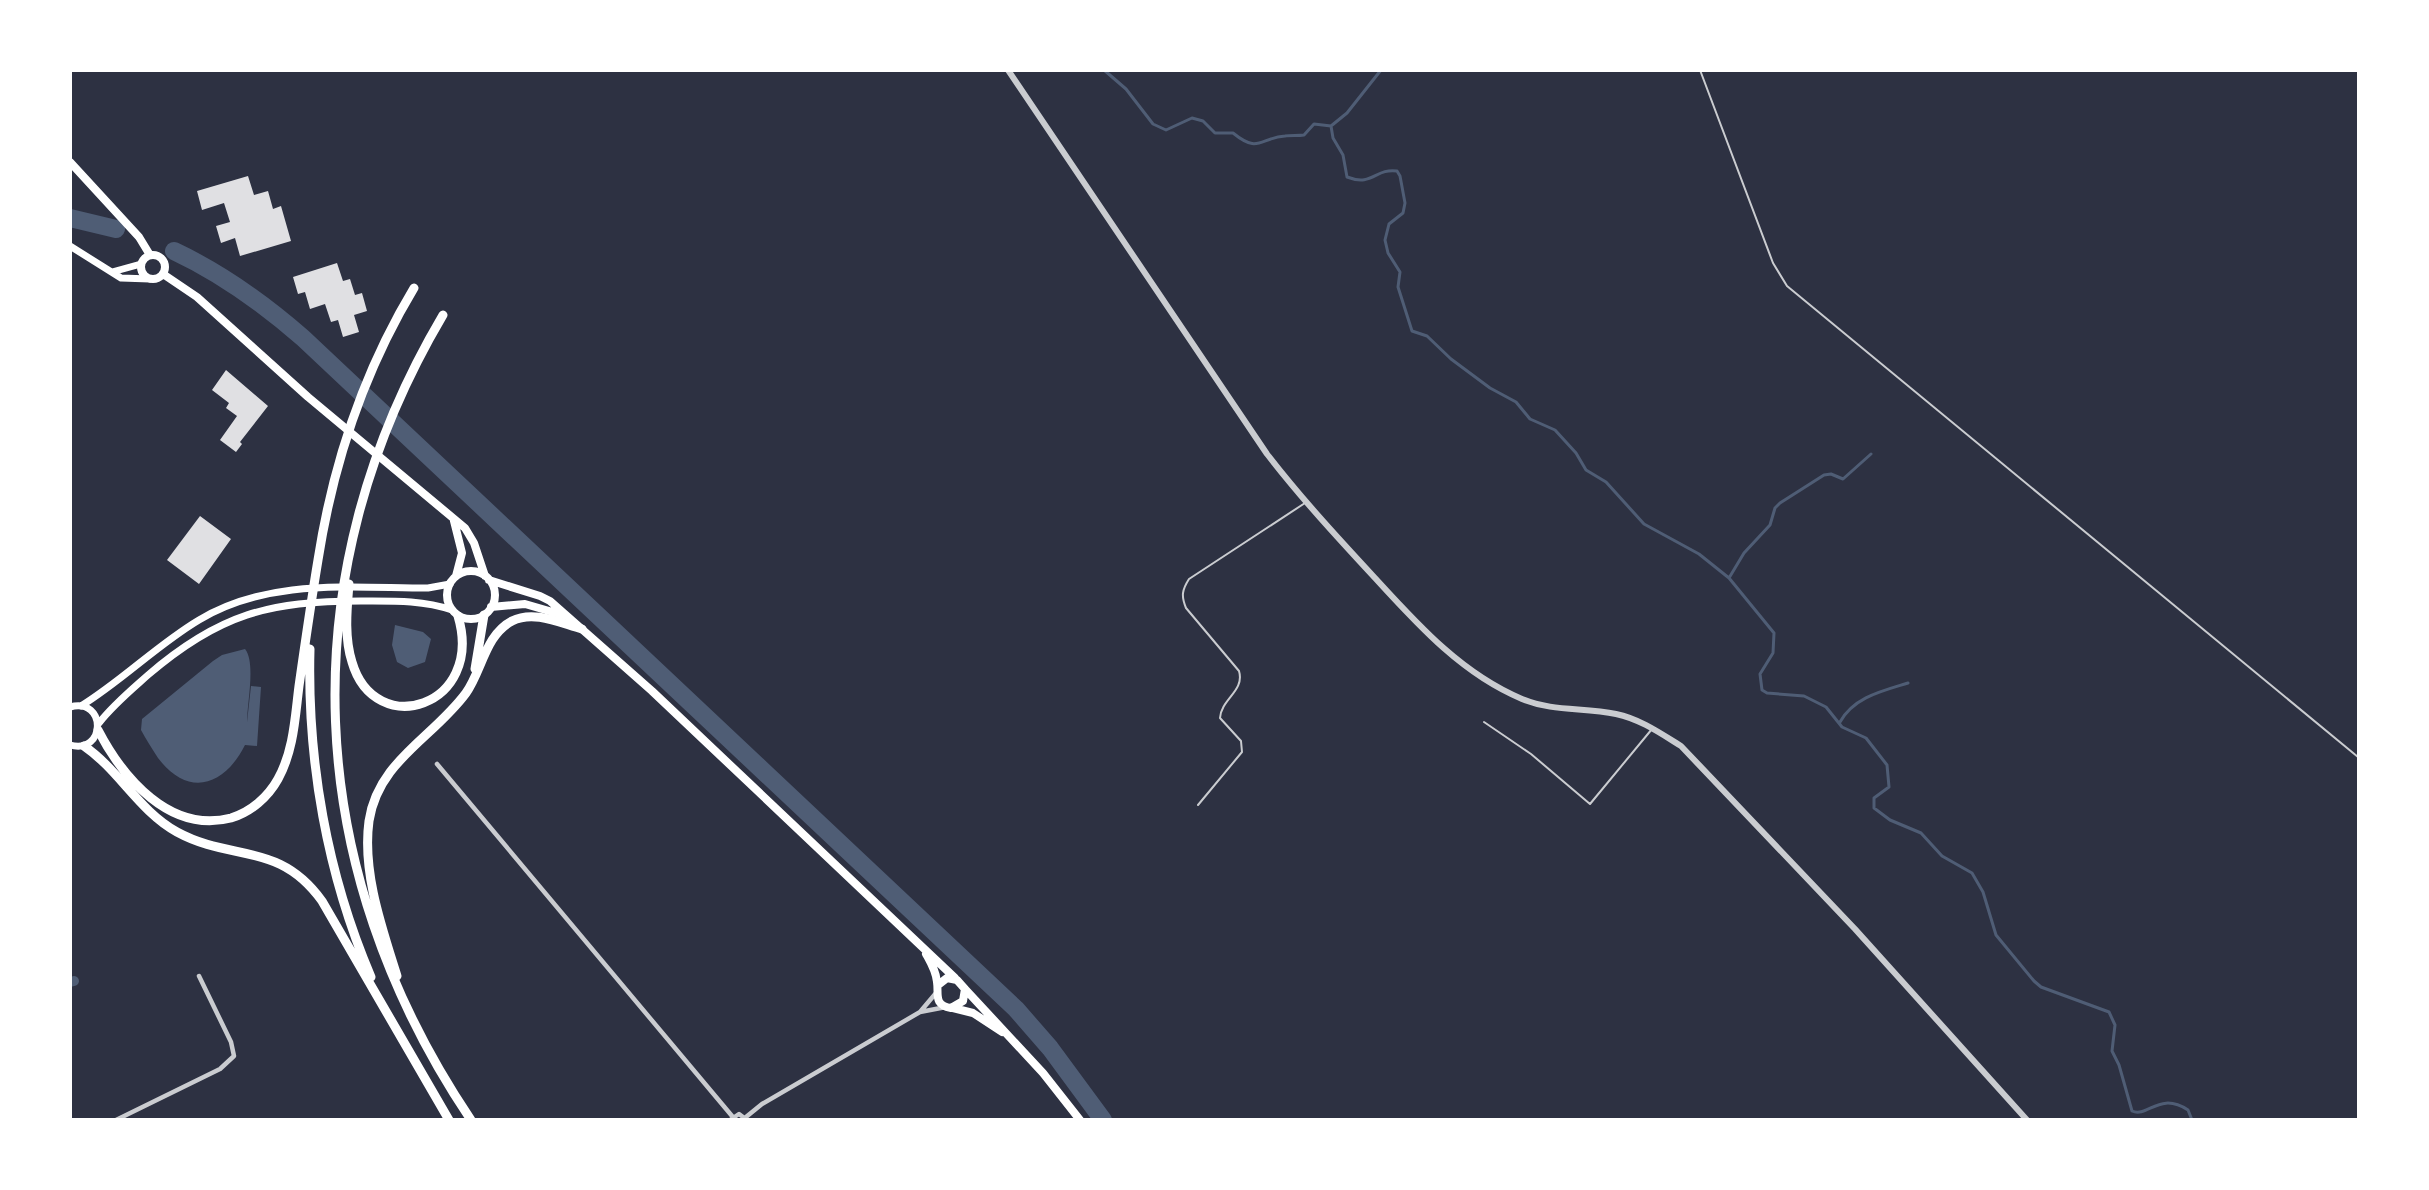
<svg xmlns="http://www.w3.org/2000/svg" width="2429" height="1190" viewBox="0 0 2429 1190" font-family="'Titillium Web',sans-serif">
	<rect width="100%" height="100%" fill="#2d3142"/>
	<path fill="#4f5d75" d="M 395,625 L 423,632 L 431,639 L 425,662 L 408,668 L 397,662 L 392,645 Z
		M 245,649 C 256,662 247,704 247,722 L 251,686 L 261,687 L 257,746 L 245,745 C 225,785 189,799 158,758 C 152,749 146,739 141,730 L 142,719 L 213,661 L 222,655 Z"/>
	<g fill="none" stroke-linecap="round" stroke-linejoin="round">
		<path stroke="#4f5d75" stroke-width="3" d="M 1104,70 L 1126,89 L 1153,124 L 1166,130 L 1192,118 L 1203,121 L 1215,133 L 1233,133 C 1259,154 1259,138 1285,136 C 1291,135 1298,136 1304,135 L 1314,124 L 1331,126 L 1347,113 L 1381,70
			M 1331,126 L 1333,138 L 1343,155 L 1347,177 C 1373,187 1375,168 1397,171 L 1400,176 L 1405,203 L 1403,213 L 1389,224 L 1385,240 L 1388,253 L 1400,272 L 1398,287 L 1412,331 L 1427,336 L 1451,359 L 1490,388 L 1516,402 L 1530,419 L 1555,430 L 1576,453 L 1586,470 L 1606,482 L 1644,524 L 1699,554 L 1729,578 L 1774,633 L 1773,653 L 1760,674 L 1762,690 L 1767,693 L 1804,696 L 1826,707 L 1842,727 L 1866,738 L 1887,765 L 1889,787 L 1874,798 L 1874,808 L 1890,820 L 1921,833 L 1942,856 L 1972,873 L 1983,892 L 1996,935 L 2034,981 L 2041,987 L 2109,1012 L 2115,1025 L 2112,1051 L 2119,1065 L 2132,1111 C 2148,1118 2159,1091 2188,1110 L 2192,1120
			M 1729,578 L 1744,553 L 1770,525 L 1775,508 L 1780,503 L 1824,475 L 1831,474 L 1843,479 L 1871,454
			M 1840,722 C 1854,697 1882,691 1908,683"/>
		<path stroke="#4f5d75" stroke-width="10" d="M 70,982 L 74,981"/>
		<path stroke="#4f5d75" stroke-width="18" d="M 70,218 L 116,229
			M 174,251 C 223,274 263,303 303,338 L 1016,1009 L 1050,1048 L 1103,1120"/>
	</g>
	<path fill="#e0e0e3" d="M 248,176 L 254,195 L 268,191 L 273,209 L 281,206 L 291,241 L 240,256 L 235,238 L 221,243 L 216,226 L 230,222 L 224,203 L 202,210 L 197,191 Z
		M 337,263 L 343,281 L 350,279 L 355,295 L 362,293 L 367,311 L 354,315 L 359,332 L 343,337 L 338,320 L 331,322 L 325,304 L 310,309 L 305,292 L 298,294 L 293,277 Z
		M 226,370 L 268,406 L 240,442 L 242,444 L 236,452 L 220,440 L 237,416 L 226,408 L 229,403 L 212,390 Z
		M 200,516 L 231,539 L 199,584 L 167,560 Z"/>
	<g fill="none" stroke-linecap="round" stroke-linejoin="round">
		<path stroke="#caccd0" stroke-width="2" d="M 1700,70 L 1773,263 L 1787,286 L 2358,757
			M 1484,722 L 1531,754 L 1590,804 L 1652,729
			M 1198,805 L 1242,752 L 1241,741 L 1220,718 C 1221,699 1245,691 1239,671 L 1186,608 C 1181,596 1182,590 1189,579 L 1305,503"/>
		<path stroke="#caccd0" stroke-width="4.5" d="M 437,764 L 732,1116
			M 920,1012 L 946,1007
			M 746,1117 L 762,1104 L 920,1012 L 936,993
			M 116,1120 L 220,1069 L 234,1056 L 231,1042 L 199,976
			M 730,1120 L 739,1114 L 747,1120"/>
		<path stroke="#caccd0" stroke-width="6" d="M 1008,70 L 1267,454 C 1301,498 1338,538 1375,578 C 1418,625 1462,674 1522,699 C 1553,712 1584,707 1616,714 C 1640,719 1660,733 1681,746 L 1855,929 L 2027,1120"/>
		<path stroke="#fff" stroke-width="7" d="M 70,246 L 121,278 L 150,279
			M 112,272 L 141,264
			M 81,706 C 123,680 157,645 199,620 C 269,578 351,588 428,588 L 450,584
			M 70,707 C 107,697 106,755 70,745
			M 99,723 C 113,705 130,691 148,675 C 219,614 269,601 361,601 C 393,601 422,600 452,610"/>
		<path stroke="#fff" stroke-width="8" d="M 70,162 L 139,237 L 150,255
			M141 267a12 12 0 1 1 24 0a12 12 0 1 1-24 0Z
			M 163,274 L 197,297 L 308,397 L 465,528 L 474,543 L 485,576
			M 454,521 L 462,553 L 456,576
			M447 595a24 24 0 1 1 48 0a24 24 0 1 1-48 0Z
			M 489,580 L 540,596 L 550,601 L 652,691 L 955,978
			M 491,607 L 525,604 L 563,615
			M 926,954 C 931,963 936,971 937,982 C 939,994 933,1005 951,1008 L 963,1001 L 965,989 L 957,980 L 947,978 L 938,985
			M 965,989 L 1043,1073 L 1080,1120
			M 953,1008 L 973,1013 L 1002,1032"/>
		<path stroke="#fff" stroke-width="9" d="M 443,315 C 288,577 302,869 471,1120
			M 349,584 C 347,609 344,637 352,662 C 375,741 485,707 458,616
			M 310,649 C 307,761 327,874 371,977
			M 475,669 L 484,615
			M 98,730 C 123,778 170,834 231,818 C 251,812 268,797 278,779 C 294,750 295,717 299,686 C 305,644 311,602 318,560 C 333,464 364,371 414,288
			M 84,746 C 119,770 139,811 177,832 C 232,862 279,841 322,901 L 449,1120
			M 397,976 C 382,928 362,872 369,821 C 378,761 433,738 466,693 C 482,671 485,635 512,621 C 534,610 560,623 582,629"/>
	</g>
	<rect width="2429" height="1190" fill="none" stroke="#ffffff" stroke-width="144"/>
</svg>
